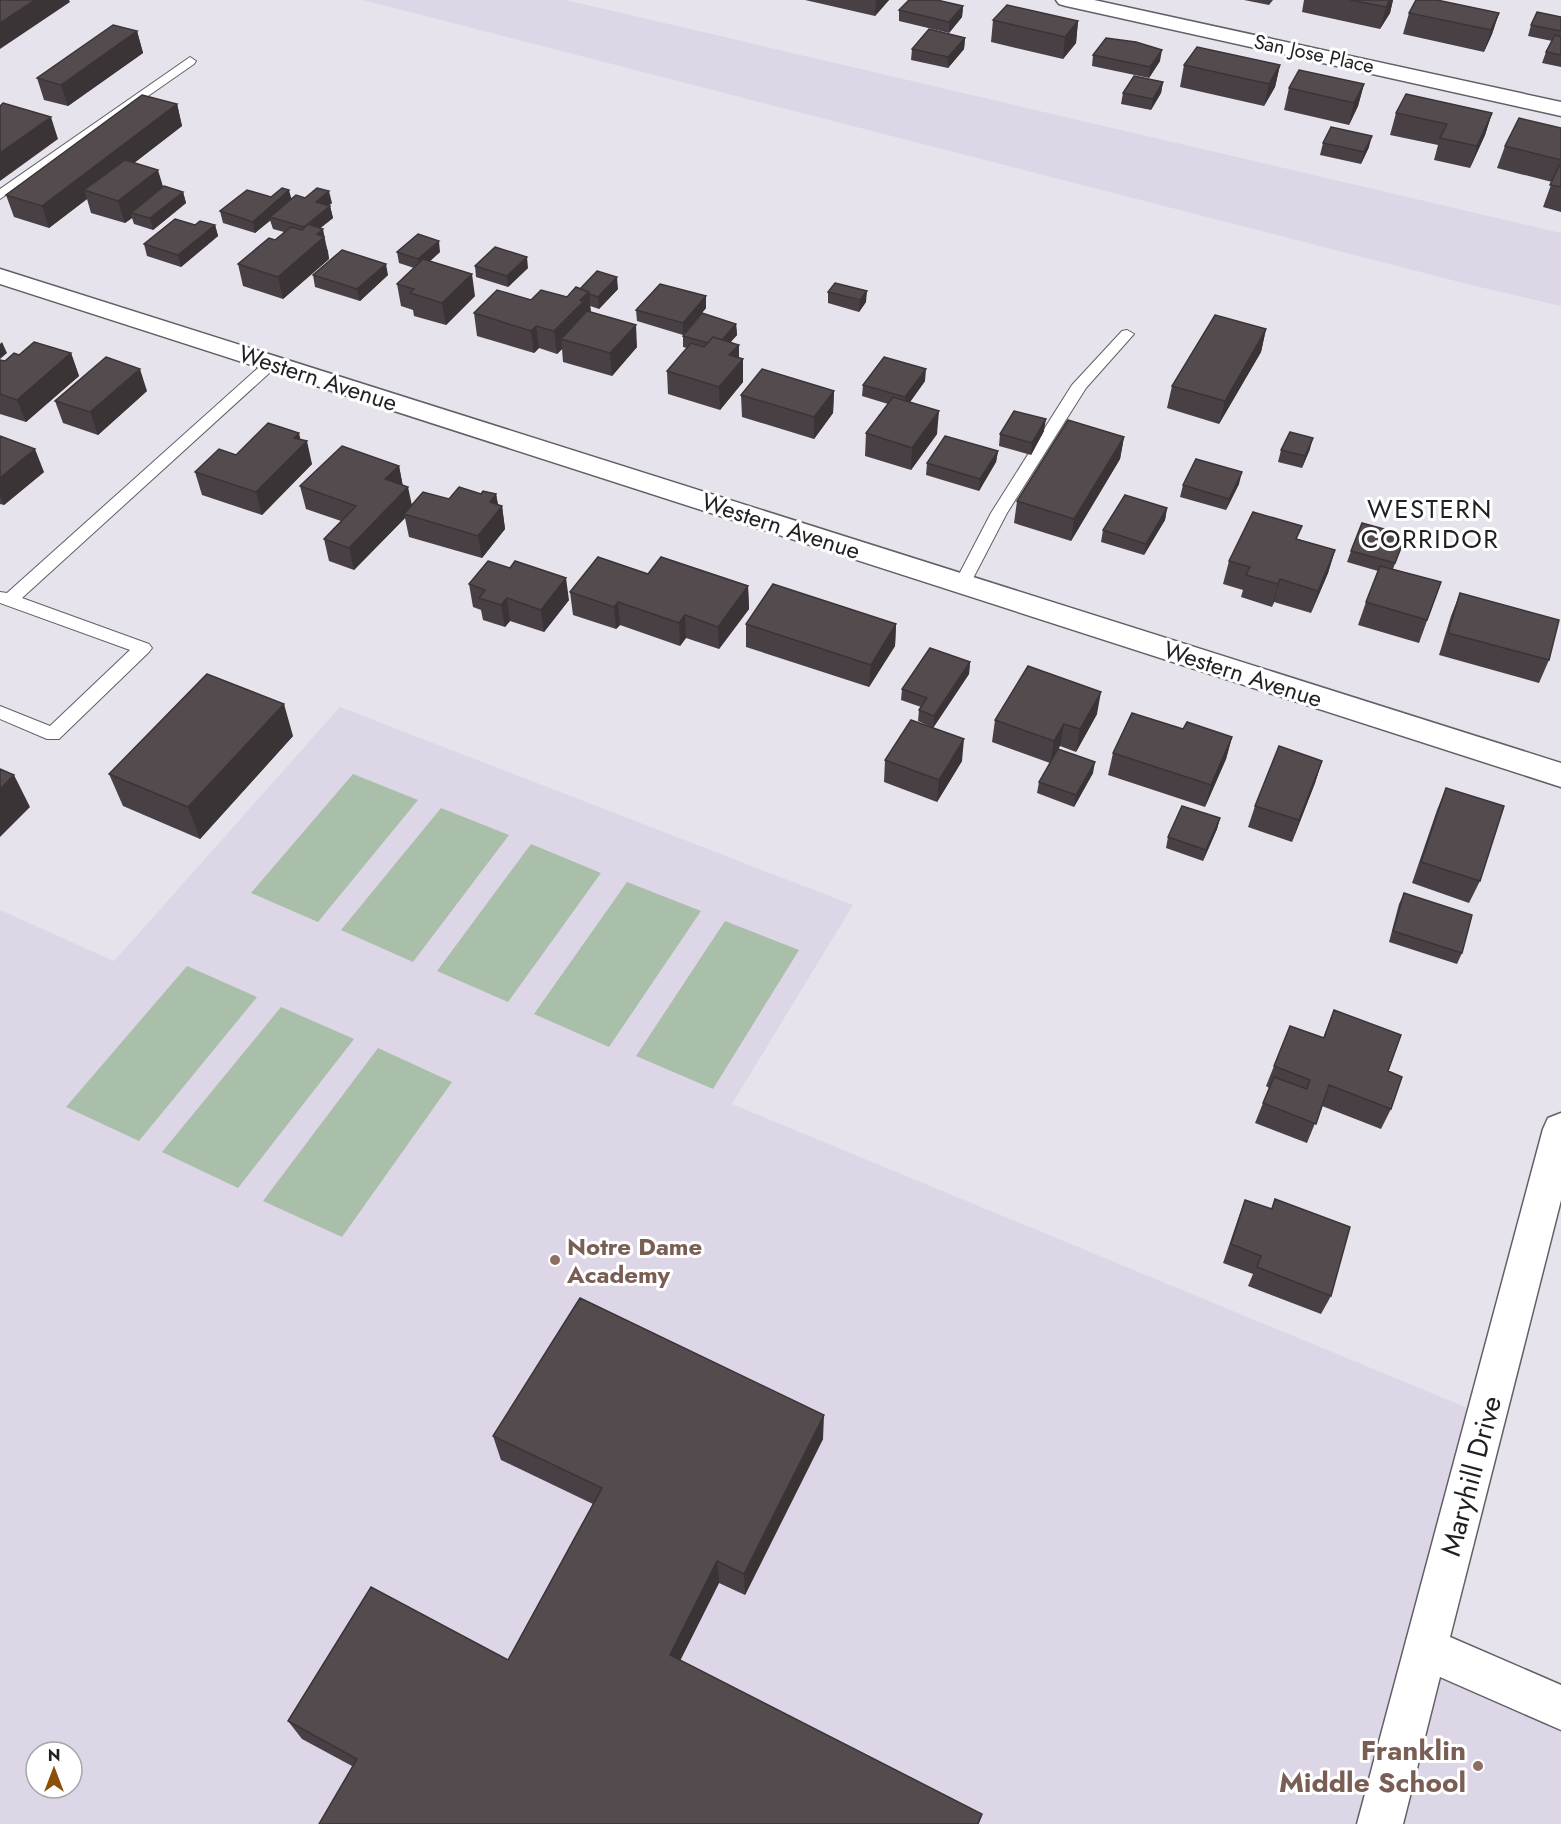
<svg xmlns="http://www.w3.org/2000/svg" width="1561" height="1824" viewBox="0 0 1561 1824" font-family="Jost,sans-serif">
	<rect width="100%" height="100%" fill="#e7e3ed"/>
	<path fill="#ddd6e7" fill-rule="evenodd" d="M 363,0 L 566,0 L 1561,233 L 1561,306 L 1471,285 Z
		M 340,707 L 853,905 L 732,1104 L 1487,1416 L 1426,1648 L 1561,1708 L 1561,1824 L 0,1824 L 0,910 L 114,961 ZM 36,1752 L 72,1752 L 72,1788 L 36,1788 Z"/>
	<path fill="#a9bfa9" d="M 353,774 L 418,800 L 318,922 L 251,893 Z
		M 441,808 L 509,835 L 413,962 L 341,930 Z
		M 531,844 L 601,873 L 508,1002 L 437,971 Z
		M 627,882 L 701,911 L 609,1047 L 534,1014 Z
		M 725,921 L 799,950 L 713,1089 L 636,1056 Z
		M 187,966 L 257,997 L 139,1141 L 66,1107 Z
		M 281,1007 L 354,1039 L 238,1188 L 162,1152 Z
		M 378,1048 L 452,1082 L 342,1237 L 263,1201 Z"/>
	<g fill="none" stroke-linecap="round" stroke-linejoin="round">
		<defs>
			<path id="lane" d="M 190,57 L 196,61 L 194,64 L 0,199 L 0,189 Z
				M 1127,330 L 1134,334 L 1086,388 L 1007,513 L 968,588 L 956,588 L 954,584 L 991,513 L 1072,385 L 1122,331 Z
				M 272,358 L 279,363 L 277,366 L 22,598 L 149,644 L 152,648 L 149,652 L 59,739 L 47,739 L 0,719 L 0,706 L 50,726 L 130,650 L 0,603 L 0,592 L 7,593 L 267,360 Z"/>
			<path id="street" d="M 1056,0 L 1094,0 L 1561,102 L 1561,116 L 1066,6 L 1059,4 Z
				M 0,269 L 1561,763 L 1561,787 L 0,284 Z
				M 1561,1113 L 1561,1200 L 1450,1637 L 1561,1685 L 1561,1730 L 1440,1677 L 1403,1824 L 1357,1824 L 1543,1129 L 1548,1118 Z"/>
		</defs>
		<use href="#lane" stroke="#625f67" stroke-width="2"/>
		<use href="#street" stroke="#625f67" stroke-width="3"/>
		<use href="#lane" fill="#fff" fill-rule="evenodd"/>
		<use href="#street" fill="#fff" fill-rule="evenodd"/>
	</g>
	<path fill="#484044" d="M 805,0 L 889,0 L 875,16 Z
		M 1244,0 L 1273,0 L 1269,5 Z
		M 1304,0 L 1393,0 L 1390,13 L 1380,29 L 1302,12 Z
		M 963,6 L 962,17 L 949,33 L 899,21 L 899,10 Z
		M 1409,13 L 1499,13 L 1492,34 L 1484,52 L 1403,34 Z
		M 1561,17 L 1561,67 L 1542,63 L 1546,52 L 1552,41 L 1528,36 L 1531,25 Z
		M 993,20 L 1078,21 L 1076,43 L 1063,59 L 991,42 Z
		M 137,31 L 143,53 L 68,106 L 44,100 L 37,78 Z
		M 965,38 L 964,49 L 948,68 L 911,60 L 912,49 Z
		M 1093,55 L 1160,61 L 1149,78 L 1092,66 Z
		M 1184,65 L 1280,65 L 1275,87 L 1264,106 L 1180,87 Z
		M 1163,82 L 1161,93 L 1151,110 L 1121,104 L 1123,93 Z
		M 1364,84 L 1358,106 L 1349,125 L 1284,110 L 1289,88 Z
		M 177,104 L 182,126 L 134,163 L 163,187 L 183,192 L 186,203 L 153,230 L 134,224 L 132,218 L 125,223 L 91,213 L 87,199 L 49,228 L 14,217 L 6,195 Z
		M 1396,113 L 1492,113 L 1485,135 L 1470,168 L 1434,160 L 1438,145 L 1390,135 Z
		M 1561,128 L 1561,212 L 1543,207 L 1552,182 L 1497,168 L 1505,146 Z
		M 1323,143 L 1369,147 L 1361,164 L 1320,155 Z
		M 271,197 L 291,199 L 305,198 L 332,203 L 328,206 L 330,206 L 333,218 L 320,228 L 328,251 L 329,259 L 283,299 L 243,286 L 238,264 L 275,240 L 284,232 L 273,229 L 270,220 L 255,233 L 223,223 L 220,211 Z
		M 195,225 L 215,225 L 218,236 L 181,267 L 147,256 L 144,244 Z
		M 397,252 L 440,252 L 430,261 L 475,296 L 446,325 L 414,316 L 413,310 L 401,306 L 397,284 L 414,268 L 399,263 Z
		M 475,266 L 528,268 L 508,287 L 476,277 Z
		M 313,275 L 388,275 L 360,301 L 315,287 Z
		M 580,289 L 618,289 L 599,309 L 590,306 L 591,312 L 637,347 L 612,376 L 563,362 L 562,349 L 557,354 L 539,348 L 534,353 L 477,336 L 474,313 L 531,300 L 567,297 Z
		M 828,292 L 866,302 L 859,312 L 828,303 Z
		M 706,296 L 706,308 L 683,335 L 637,321 L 636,310 Z
		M 736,324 L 737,335 L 730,342 L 739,358 L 743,359 L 743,382 L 720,410 L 668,394 L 667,371 L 687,348 L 683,347 L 683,336 Z
		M 1266,329 L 1261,352 L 1219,424 L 1167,408 L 1172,386 Z
		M 71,353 L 79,376 L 26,422 L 0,414 L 0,360 L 5,361 L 19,355 Z
		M 925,381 L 910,402 L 937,434 L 911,470 L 865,456 L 866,433 L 888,404 L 862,396 L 863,385 Z
		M 147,391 L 98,435 L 63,423 L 55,401 Z
		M 834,391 L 833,413 L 814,439 L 742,417 L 741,395 Z
		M 1044,431 L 1031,455 L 999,446 L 1000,434 Z
		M 0,436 L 44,472 L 4,505 L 0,504 Z
		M 1124,437 L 1120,459 L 1071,541 L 1014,523 L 1017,501 Z
		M 300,440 L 312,464 L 262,515 L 202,495 L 195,472 L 236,455 Z
		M 1310,449 L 1302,468 L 1278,462 L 1281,450 Z
		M 998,451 L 996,462 L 979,491 L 926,475 L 927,463 Z
		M 399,466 L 403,486 L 412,506 L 481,494 L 496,494 L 498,505 L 502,506 L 505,529 L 482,558 L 409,537 L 405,518 L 354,570 L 329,561 L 324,539 L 341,521 L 306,509 L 300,486 Z
		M 1239,484 L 1226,510 L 1180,497 L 1183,485 Z
		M 1167,508 L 1165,520 L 1144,555 L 1101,542 L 1103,530 Z
		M 1406,535 L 1393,569 L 1441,582 L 1419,643 L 1358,625 L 1366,602 L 1378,571 L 1347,562 L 1351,551 Z
		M 1298,539 L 1335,550 L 1328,573 L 1311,613 L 1274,602 L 1272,607 L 1241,597 L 1243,590 L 1223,584 L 1229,561 Z
		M 510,568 L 569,600 L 544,632 L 510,621 L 505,627 L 483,620 L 481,610 L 473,607 L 469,584 Z
		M 648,574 L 748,586 L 749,609 L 719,649 L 686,638 L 680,646 L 620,625 L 616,629 L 573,615 L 570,592 Z
		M 1460,593 L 1549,660 L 1539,683 L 1439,655 L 1451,616 Z
		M 746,624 L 896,624 L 895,646 L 869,687 L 746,647 Z
		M 970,662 L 969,674 L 933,728 L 918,721 L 919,710 L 921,707 L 901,700 L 902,689 Z
		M 1097,714 L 1076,752 L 1060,746 L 1052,760 L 1093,773 L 1074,807 L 1037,793 L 1039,782 L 1050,763 L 992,742 L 995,720 Z
		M 1183,729 L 1232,737 L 1226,759 L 1205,807 L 1108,775 L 1113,753 Z
		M 293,736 L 200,839 L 123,806 L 109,774 Z
		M 885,760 L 962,761 L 937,802 L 884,782 Z
		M 1322,761 L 1315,783 L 1292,842 L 1248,827 L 1255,806 Z
		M 1446,788 L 1480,881 L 1469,903 L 1412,883 L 1437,810 Z
		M 1220,818 L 1217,829 L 1203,861 L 1166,848 L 1168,837 Z
		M 1404,893 L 1462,953 L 1457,964 L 1389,942 L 1399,904 Z
		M 1334,1010 L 1388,1071 L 1391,1109 L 1381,1129 L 1322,1106 L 1307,1143 L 1255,1123 L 1269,1088 L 1266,1086 L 1290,1026 L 1323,1038 Z
		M 1275,1199 L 1331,1296 L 1321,1314 L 1248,1286 L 1253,1274 L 1223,1263 L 1238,1219 L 1245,1200 L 1271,1209 Z
		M 493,1436 L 823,1439 L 745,1595 L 719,1583 L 680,1660 L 352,1766 L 302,1739 L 288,1721 L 508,1660 L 593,1504 L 501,1460 Z"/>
	<path fill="#3b3437" d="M 35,0 L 69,0 L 70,2 L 0,49 L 0,23 Z
		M 876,0 L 889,0 L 875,16 Z
		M 1390,0 L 1393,0 L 1390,13 L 1380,29 L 1386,7 Z
		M 963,6 L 962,17 L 949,33 L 949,22 Z
		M 1499,13 L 1492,34 L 1484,52 L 1491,30 Z
		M 1078,21 L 1076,43 L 1063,59 L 1065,37 Z
		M 137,31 L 143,53 L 68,106 L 61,85 Z
		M 965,38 L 964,49 L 948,68 L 948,57 Z
		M 1162,50 L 1160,61 L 1149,78 L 1150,67 Z
		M 1280,65 L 1275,87 L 1264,106 L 1269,84 Z
		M 1163,82 L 1161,93 L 1151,110 L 1153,99 Z
		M 1364,84 L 1358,106 L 1349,125 L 1354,103 Z
		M 177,104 L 182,126 L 94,194 L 84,190 L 87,199 L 49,228 L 42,206 Z
		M 1492,113 L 1485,135 L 1470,168 L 1477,146 Z
		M 51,117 L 58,139 L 0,181 L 0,153 Z
		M 1372,136 L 1369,147 L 1361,164 L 1364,152 Z
		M 158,170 L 165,193 L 131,213 L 132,218 L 125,223 L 118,201 Z
		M 289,190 L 292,201 L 270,217 L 271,220 L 255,233 L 253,222 Z
		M 329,191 L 332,203 L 318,214 L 316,202 Z
		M 183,192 L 186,203 L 153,230 L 150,218 Z
		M 330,206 L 333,218 L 307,239 L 305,228 Z
		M 215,225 L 218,236 L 181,267 L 178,255 Z
		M 323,229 L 329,259 L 283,299 L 278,277 Z
		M 439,241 L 440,252 L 420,270 L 418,259 Z
		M 527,257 L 528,268 L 508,287 L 507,276 Z
		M 386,264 L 388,275 L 360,301 L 357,289 Z
		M 472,274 L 475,296 L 446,325 L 442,303 Z
		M 617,277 L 618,289 L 599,309 L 598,297 Z
		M 867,291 L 866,302 L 859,312 L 860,300 Z
		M 589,292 L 591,314 L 561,339 L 562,349 L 557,354 L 554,331 Z
		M 706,296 L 706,308 L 683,335 L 683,323 Z
		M 736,324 L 737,335 L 718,357 L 717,346 Z
		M 636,325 L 637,347 L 612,376 L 610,353 Z
		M 536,326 L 539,348 L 534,353 L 531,331 Z
		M 1266,329 L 1261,352 L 1219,424 L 1225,401 Z
		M 2,342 L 7,353 L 0,359 L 0,344 Z
		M 739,345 L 739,364 L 743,359 L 743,382 L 720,410 L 719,387 L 729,355 Z
		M 71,353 L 79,376 L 26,422 L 17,400 Z
		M 140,369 L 147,391 L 98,435 L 90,412 Z
		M 926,369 L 925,381 L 905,409 L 905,397 Z
		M 834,391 L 833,413 L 814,439 L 814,417 Z
		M 939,411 L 937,434 L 911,470 L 912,448 Z
		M 1046,419 L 1044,431 L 1031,455 L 1032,443 Z
		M 299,433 L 302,446 L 307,441 L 312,464 L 262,515 L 256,492 L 294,438 Z
		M 1124,437 L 1120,459 L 1071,541 L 1074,519 Z
		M 1313,438 L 1310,449 L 1302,468 L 1305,456 Z
		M 35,449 L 44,472 L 4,505 L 0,496 L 0,478 Z
		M 998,451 L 996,462 L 979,491 L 980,479 Z
		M 399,466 L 403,488 L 385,479 Z
		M 1242,472 L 1239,484 L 1226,510 L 1229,499 Z
		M 408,487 L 413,510 L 404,514 L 405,518 L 354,570 L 349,548 Z
		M 496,494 L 499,510 L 502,506 L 505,529 L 482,558 L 478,536 L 490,502 Z
		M 1167,508 L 1165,520 L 1144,555 L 1146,544 Z
		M 1335,550 L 1328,573 L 1311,613 L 1318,591 Z
		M 566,578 L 569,600 L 544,632 L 541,610 Z
		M 1280,579 L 1274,602 L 1272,607 L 1278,584 Z
		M 748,586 L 749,609 L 719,649 L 718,627 Z
		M 507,598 L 510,621 L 505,627 L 501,605 Z
		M 618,602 L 620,625 L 616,629 L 614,607 Z
		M 685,615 L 686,638 L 680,646 L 679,623 Z
		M 896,624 L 895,646 L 869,687 L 871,665 Z
		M 970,662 L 969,674 L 933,728 L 934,716 Z
		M 1101,692 L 1097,714 L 1076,752 L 1080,729 Z
		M 284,704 L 293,736 L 200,839 L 188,807 Z
		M 1064,724 L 1060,746 L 1050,763 L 1054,741 Z
		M 1232,737 L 1226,759 L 1205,807 L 1211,785 Z
		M 964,739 L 962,761 L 937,802 L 939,780 Z
		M 1322,761 L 1315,783 L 1292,842 L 1299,820 Z
		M 1095,762 L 1093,773 L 1074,807 L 1076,795 Z
		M 14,775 L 30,807 L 0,837 L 0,789 Z
		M 1220,818 L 1217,829 L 1203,861 L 1206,850 Z
		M 824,1415 L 823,1439 L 745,1595 L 744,1574 Z
		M 717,1561 L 719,1583 L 673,1675 L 670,1655 Z"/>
	<path fill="#544b4f" stroke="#3b3437" stroke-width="1.5" d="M 0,0 L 35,0 L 0,23 Z
		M 909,0 L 937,0 L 963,6 L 949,22 L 899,10 Z
		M 1350,0 L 1390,0 L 1386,7 Z
		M 1416,0 L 1437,0 L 1499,13 L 1491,30 L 1409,13 Z
		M 1007,5 L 1078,21 L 1065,37 L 993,20 Z
		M 1537,12 L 1561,17 L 1561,31 L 1531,25 Z
		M 113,25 L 137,31 L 61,85 L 37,78 Z
		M 929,29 L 965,38 L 948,57 L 912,49 Z
		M 1555,35 L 1561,37 L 1561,55 L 1546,52 Z
		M 1106,38 L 1136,42 L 1162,50 L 1150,67 L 1093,55 Z
		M 1197,47 L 1280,65 L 1269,84 L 1184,65 Z
		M 1299,70 L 1364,84 L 1354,103 L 1289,88 Z
		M 1134,76 L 1163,82 L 1153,99 L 1123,93 Z
		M 1406,94 L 1492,113 L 1477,146 L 1440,138 L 1447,124 L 1396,113 Z
		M 142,95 L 177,104 L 42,206 L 6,195 Z
		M 3,103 L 51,117 L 0,153 L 0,106 Z
		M 1519,118 L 1561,128 L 1561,160 L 1505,146 Z
		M 1331,127 L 1372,136 L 1364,152 L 1323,143 Z
		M 125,160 L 158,170 L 118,201 L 84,190 Z
		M 1561,162 L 1561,187 L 1550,185 Z
		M 164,186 L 183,192 L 150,218 L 131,213 Z
		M 282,188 L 289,190 L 253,222 L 220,211 L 247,190 L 271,197 Z
		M 317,188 L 329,191 L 316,202 L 330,206 L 304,227 L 270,217 L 296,195 L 305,198 Z
		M 175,219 L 195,225 L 200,221 L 215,225 L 178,255 L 144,244 Z
		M 308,224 L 323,229 L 317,234 L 324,237 L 278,277 L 238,264 L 269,238 L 275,240 L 291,227 L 302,230 Z
		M 418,234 L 439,241 L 418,259 L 397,252 Z
		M 495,247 L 527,257 L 507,276 L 475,266 Z
		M 342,250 L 386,264 L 357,289 L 313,275 Z
		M 423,259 L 472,274 L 442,303 L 410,293 L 414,289 L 397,284 Z
		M 597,271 L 617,277 L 598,297 L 589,294 L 589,292 L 580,289 Z
		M 835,283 L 867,291 L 860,300 L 828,292 Z
		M 660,284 L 706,296 L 683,323 L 636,310 Z
		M 576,287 L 589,292 L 580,300 L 583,302 L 554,331 L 536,326 L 531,331 L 474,313 L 497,290 L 531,300 L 541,290 L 567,297 Z
		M 587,311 L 636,325 L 610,353 L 561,339 Z
		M 702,313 L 736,324 L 722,340 L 713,337 L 708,343 L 683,336 Z
		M 1215,315 L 1266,329 L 1225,401 L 1172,386 Z
		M 713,337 L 739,345 L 729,355 L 743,359 L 719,387 L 667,371 L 691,343 L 704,347 Z
		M 34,342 L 71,353 L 17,400 L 0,394 L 0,360 L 5,361 L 14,353 L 19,355 Z
		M 106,357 L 140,369 L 90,412 L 55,401 Z
		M 884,357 L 926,369 L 905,397 L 863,385 Z
		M 762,369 L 834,391 L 814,417 L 741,395 Z
		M 893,397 L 939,411 L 912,448 L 866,433 Z
		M 1014,411 L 1046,419 L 1032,443 L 1000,434 Z
		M 1068,420 L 1124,437 L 1074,519 L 1017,501 Z
		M 268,423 L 299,433 L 294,438 L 307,441 L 256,492 L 195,472 L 219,449 L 236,455 Z
		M 1290,432 L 1313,438 L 1305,456 L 1281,450 Z
		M 0,436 L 35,449 L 0,478 Z
		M 945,436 L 998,451 L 980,479 L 927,463 Z
		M 342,446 L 399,466 L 385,479 L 408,487 L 349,548 L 324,539 L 356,506 L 300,486 Z
		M 1196,459 L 1242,472 L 1229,499 L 1183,485 Z
		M 459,487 L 481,494 L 483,491 L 496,494 L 490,502 L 502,506 L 478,536 L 404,514 L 423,492 L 449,499 Z
		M 1125,495 L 1167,508 L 1146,544 L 1103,530 Z
		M 1253,512 L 1302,526 L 1296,539 L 1335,550 L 1318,591 L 1280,579 L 1278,584 L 1246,575 L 1250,567 L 1229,561 Z
		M 1362,523 L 1406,535 L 1395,563 L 1351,551 Z
		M 598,557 L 648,574 L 661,557 L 748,586 L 718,627 L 685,615 L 679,623 L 618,602 L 614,607 L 570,592 Z
		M 488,561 L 510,568 L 515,561 L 566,578 L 541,610 L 507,598 L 501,605 L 479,598 L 485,590 L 469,584 Z
		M 1380,566 L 1441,582 L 1427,620 L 1366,602 Z
		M 773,584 L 896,624 L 871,665 L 746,624 Z
		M 1460,593 L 1559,620 L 1549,660 L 1448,633 Z
		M 930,648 L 970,662 L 934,716 L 919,710 L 927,698 L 902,689 Z
		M 1028,666 L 1101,692 L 1080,729 L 1064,724 L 1054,741 L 995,720 Z
		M 207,674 L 284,704 L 188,807 L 109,774 Z
		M 1132,713 L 1183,729 L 1187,722 L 1232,737 L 1211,785 L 1113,753 Z
		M 911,720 L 964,739 L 939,780 L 885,760 Z
		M 1279,746 L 1322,761 L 1299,820 L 1255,806 Z
		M 1058,749 L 1095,762 L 1076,795 L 1039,782 Z
		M 0,769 L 14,775 L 0,789 Z
		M 1446,788 L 1504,806 L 1480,881 L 1421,862 Z
		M 1182,806 L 1220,818 L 1206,850 L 1168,837 Z
		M 1404,893 L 1472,915 L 1462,953 L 1393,931 Z
		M 1334,1010 L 1401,1035 L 1388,1071 L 1402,1077 L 1391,1109 L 1329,1085 L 1316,1124 L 1263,1103 L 1274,1077 L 1307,1089 L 1310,1080 L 1274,1066 L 1290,1026 L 1324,1038 Z
		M 1275,1199 L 1350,1227 L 1331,1296 L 1257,1267 L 1261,1256 L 1231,1244 L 1245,1200 L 1272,1209 Z
		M 580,1298 L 824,1415 L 744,1574 L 717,1561 L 670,1655 L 982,1814 L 978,1824 L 319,1824 L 357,1759 L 288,1721 L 371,1587 L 508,1660 L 602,1488 L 493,1436 Z"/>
	<g fill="#8d6e63" stroke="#fff" stroke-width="2">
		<circle cx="555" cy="1260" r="6"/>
		<circle cx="1478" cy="1766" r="6"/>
	</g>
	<g text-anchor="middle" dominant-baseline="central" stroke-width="6" stroke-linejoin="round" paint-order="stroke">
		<g font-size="20" fill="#201f23" stroke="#fff">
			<text transform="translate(1314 54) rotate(12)">San Jose Place</text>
		</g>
		<g font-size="24" fill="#201f23" stroke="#fff">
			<text transform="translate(318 378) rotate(18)">Western Avenue</text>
			<text transform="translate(781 526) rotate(18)">Western Avenue</text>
			<text transform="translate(1243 674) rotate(18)">Western Avenue</text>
		</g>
		<g font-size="24" font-weight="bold" fill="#785e54" stroke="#fff" text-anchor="start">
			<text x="567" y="1246">Notre Dame<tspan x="567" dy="28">Academy</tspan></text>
		</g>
		<g font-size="26" letter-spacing="1.5" fill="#201f23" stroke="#fff">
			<text x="1430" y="509">WESTERN<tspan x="1430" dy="30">CORRIDOR</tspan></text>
		</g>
		<g font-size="28" fill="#201f23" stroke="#fff">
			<text transform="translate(1471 1476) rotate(-75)">Maryhill Drive</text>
		</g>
		<g font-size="28" font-weight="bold" fill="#785e54" stroke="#fff" text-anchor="end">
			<text x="1466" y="1750">Franklin<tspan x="1466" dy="32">Middle School</tspan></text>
		</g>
	</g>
	<g transform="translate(54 1770)"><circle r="28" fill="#ffffff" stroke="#a6a5a7" stroke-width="1.5"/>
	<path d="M0-4.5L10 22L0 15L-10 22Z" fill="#8a4f09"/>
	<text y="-9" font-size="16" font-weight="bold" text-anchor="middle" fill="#201f23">N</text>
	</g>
</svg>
